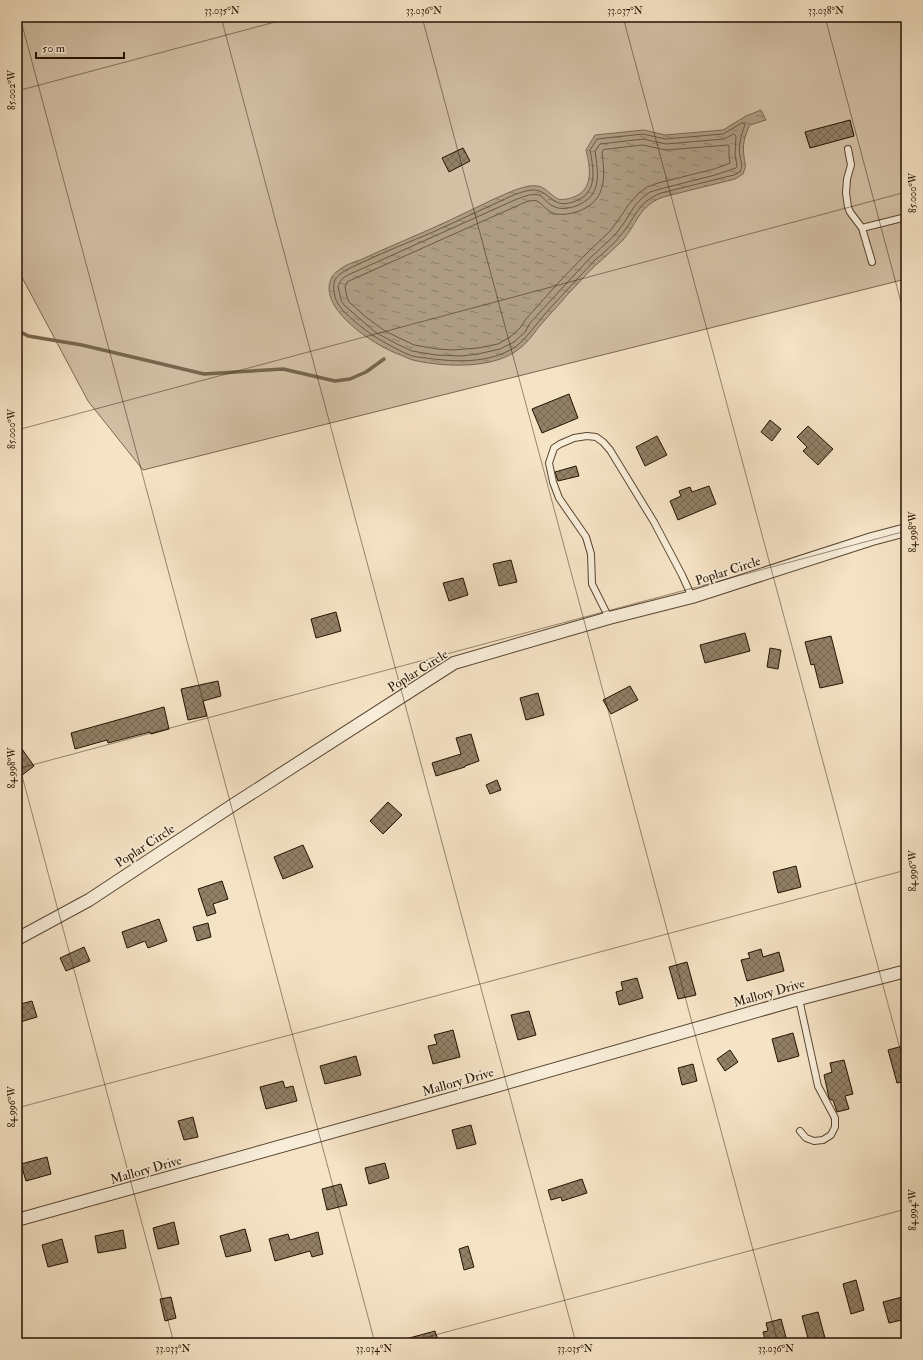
<svg xmlns="http://www.w3.org/2000/svg" width="923" height="1360" viewBox="0 0 923 1360" font-family="'IM FELL Double Pica',serif">
	<defs>
		<pattern id="water-ripples" width="26" height="14" patternUnits="userSpaceOnUse"><rect width="26" height="14" fill="#ae9c82"/><path d="M2 4q2-2 4 0t4 0M15 11q2-2 4 0t4 0" fill="none" stroke="#8d7e68"/></pattern>
		<pattern id="building-cross-hatch" width="8" height="8" patternUnits="userSpaceOnUse"><rect width="8" height="8" fill="#917f66"/><path d="M0 0l8 8M0 8l8-8" fill="none" stroke="#766752"/></pattern>
	</defs>
	<rect width="100%" height="100%" fill="#f5e3c5"/>
	<filter id="stains"><feTurbulence type="fractalNoise" baseFrequency=".005" numOctaves="4"/><feColorMatrix values="0 0 0 0 .2 0 0 0 0 .09 0 0 0 0 .02 0 0 0 .5 -.17"/></filter>
	<radialGradient id="worn" r=".72"><stop offset=".6" stop-color="#630" stop-opacity="0"/><stop offset="1" stop-color="#630" stop-opacity=".3"/></radialGradient>
	<path fill="#d2bfa4" stroke="#7c6852" d="M 17,17 L 906,17 L 906,279 L 143,470 L 88,401 L 17,268 Z"/>
	<path fill="url(#water-ripples)" stroke="#77654e" d="M 761,110 L 766,120 L 750,125 C 745,134 742,146 744,156 C 745,167 747,163 743,174 L 735,179 L 663,197 C 639,206 638,222 623,240 C 615,248 606,256 597,264 C 587,273 578,284 568,294 C 558,306 547,317 538,328 C 532,336 527,343 519,349 C 494,369 447,367 417,361 C 410,360 404,356 398,354 C 374,345 318,309 331,279 C 332,276 335,272 338,271 C 344,265 352,263 360,260 C 388,247 418,235 446,222 C 462,214 478,207 494,199 C 506,194 517,188 530,186 C 545,184 547,193 558,199 C 564,200 570,199 576,196 C 594,188 590,166 586,150 L 595,135 L 644,130 L 665,135 L 723,130 L 746,116 Z"/>
	<g fill="none" stroke-linecap="round" stroke-linejoin="round">
		<path stroke="#6a5741" stroke-width="1" d="M 742,123 L 744,123 L 745,125 C 741,134 738,147 740,156 C 741,163 743,165 740,172 L 734,175 L 661,193 C 636,203 636,218 620,236 C 613,245 604,252 595,260 C 585,270 576,281 566,291 C 556,302 545,313 536,325 C 529,333 524,341 515,347 C 490,364 454,362 426,358 C 419,357 413,357 407,354 C 386,344 370,335 353,320 C 343,311 336,305 334,292 C 333,285 334,279 339,275 C 346,269 355,266 363,262 C 386,251 410,242 433,232 C 453,223 472,214 492,205 C 505,199 518,192 531,190 C 551,188 551,214 580,199 C 598,189 593,167 590,150 L 597,139 L 643,134 L 665,139 L 723,134 Z
			M 734,134 L 736,136 L 735,155 L 737,165 L 736,168 L 715,175 L 660,189 L 650,192 L 642,198 L 634,207 L 624,223 L 615,235 L 590,258 L 564,286 L 530,323 L 525,332 L 514,342 L 500,349 L 478,354 L 461,356 L 436,355 L 412,351 L 397,344 L 375,332 L 344,305 L 341,300 L 338,286 L 340,282 L 343,278 L 348,275 L 517,199 C 523,197 534,192 541,196 C 546,200 549,205 555,207 C 562,210 569,208 576,206 C 603,196 598,173 595,151 L 600,144 L 643,139 L 666,144 L 724,139 Z
			M 643,145 L 666,150 L 728,145 L 729,146 L 729,157 L 730,163 L 714,169 L 658,183 L 647,187 L 638,194 L 629,204 L 619,219 L 610,231 L 586,254 L 559,282 L 526,319 L 520,328 L 510,337 L 498,344 L 478,348 L 453,350 L 437,349 L 414,345 L 385,331 L 366,317 L 349,302 L 347,297 L 345,287 L 347,282 L 351,280 L 519,205 C 523,203 532,199 537,201 C 543,204 546,211 555,214 C 563,215 571,214 579,211 C 607,200 605,177 602,153 L 603,150 Z"/>
		<path stroke="#77654e" stroke-width="3.5" d="M 17,330 L 28,336 L 82,345 L 204,374 L 283,369 L 335,381 L 350,379 L 366,372 L 384,359"/>
	</g>
	<path fill="url(#building-cross-hatch)" stroke="#251200" d="M 850,120 L 854,136 L 810,148 L 805,132 Z
		M 463,148 L 470,161 L 449,172 L 442,158 Z
		M 569,394 L 578,418 L 542,433 L 532,409 Z
		M 770,420 L 781,429 L 772,441 L 761,432 Z
		M 808,426 L 833,449 L 818,465 L 803,451 L 807,447 L 797,437 Z
		M 657,436 L 667,455 L 645,466 L 636,447 Z
		M 576,466 L 579,476 L 558,481 L 555,472 Z
		M 709,486 L 716,504 L 678,520 L 670,501 L 681,496 L 679,491 L 690,487 L 692,492 Z
		M 511,560 L 517,582 L 499,586 L 493,564 Z
		M 463,578 L 468,595 L 449,601 L 443,583 Z
		M 336,612 L 341,631 L 316,638 L 311,619 Z
		M 745,633 L 750,651 L 705,663 L 700,645 Z
		M 831,636 L 843,683 L 820,688 L 814,664 L 811,665 L 805,642 Z
		M 770,648 L 781,650 L 778,669 L 767,667 Z
		M 218,681 L 221,696 L 203,701 L 207,716 L 188,720 L 181,689 Z
		M 630,686 L 638,700 L 611,714 L 603,700 Z
		M 538,693 L 544,715 L 526,720 L 520,698 Z
		M 164,707 L 169,729 L 151,734 L 150,732 L 108,743 L 107,740 L 75,749 L 71,733 Z
		M 471,734 L 479,761 L 465,766 L 465,767 L 436,776 L 432,763 L 461,754 L 456,738 Z
		M 17,742 L 34,766 L 17,779 Z
		M 497,780 L 501,790 L 490,794 L 486,785 Z
		M 388,802 L 402,815 L 383,834 L 370,821 Z
		M 303,845 L 313,867 L 283,879 L 274,857 Z
		M 796,866 L 801,887 L 778,893 L 773,872 Z
		M 222,881 L 228,899 L 213,904 L 216,913 L 207,916 L 198,889 Z
		M 159,919 L 167,941 L 148,948 L 145,941 L 127,948 L 122,932 Z
		M 208,923 L 211,937 L 197,941 L 193,927 Z
		M 84,947 L 90,961 L 66,971 L 60,958 Z
		M 761,949 L 763,957 L 779,952 L 784,971 L 747,981 L 741,960 L 750,958 L 748,953 Z
		M 687,962 L 696,995 L 678,999 L 669,967 Z
		M 637,978 L 643,998 L 619,1005 L 616,992 L 623,990 L 621,982 Z
		M 32,1001 L 37,1017 L 17,1023 L 17,1005 Z
		M 529,1011 L 536,1035 L 518,1040 L 511,1015 Z
		M 453,1030 L 460,1057 L 433,1064 L 428,1046 L 437,1044 L 434,1035 Z
		M 793,1033 L 799,1056 L 778,1062 L 772,1039 Z
		M 906,1045 L 906,1081 L 897,1083 L 888,1050 Z
		M 730,1050 L 738,1062 L 725,1071 L 717,1059 Z
		M 356,1056 L 361,1075 L 325,1084 L 320,1066 Z
		M 844,1060 L 853,1094 L 845,1096 L 849,1109 L 837,1112 L 833,1100 L 831,1100 L 829,1098 L 824,1075 L 832,1072 L 830,1063 Z
		M 693,1064 L 697,1081 L 682,1085 L 678,1068 Z
		M 283,1081 L 285,1088 L 293,1086 L 297,1101 L 266,1109 L 260,1087 Z
		M 193,1117 L 198,1137 L 184,1140 L 178,1121 Z
		M 471,1125 L 476,1144 L 457,1149 L 452,1130 Z
		M 47,1157 L 51,1174 L 26,1181 L 21,1164 Z
		M 385,1163 L 389,1178 L 369,1184 L 365,1168 Z
		M 582,1179 L 587,1193 L 562,1201 L 561,1197 L 551,1200 L 548,1190 Z
		M 341,1184 L 347,1205 L 327,1210 L 322,1189 Z
		M 174,1222 L 179,1244 L 158,1249 L 153,1228 Z
		M 245,1229 L 251,1251 L 226,1257 L 220,1236 Z
		M 123,1230 L 126,1248 L 98,1253 L 95,1236 Z
		M 318,1232 L 323,1254 L 312,1257 L 310,1251 L 275,1261 L 269,1239 L 288,1234 L 290,1240 Z
		M 62,1239 L 68,1262 L 48,1267 L 42,1245 Z
		M 468,1246 L 474,1267 L 464,1270 L 459,1249 Z
		M 856,1280 L 864,1310 L 851,1314 L 843,1284 Z
		M 906,1296 L 906,1319 L 889,1323 L 883,1302 Z
		M 171,1297 L 176,1318 L 165,1321 L 160,1299 Z
		M 818,1312 L 825,1338 L 809,1342 L 802,1316 Z
		M 781,1319 L 787,1341 L 781,1343 L 766,1343 L 763,1332 L 768,1331 L 766,1323 Z
		M 435,1331 L 439,1343 L 403,1343 L 402,1340 Z"/>
	<g fill="none" stroke-linecap="round" stroke-linejoin="round">
		<defs>
			<path id="service" d="M 848,149 L 851,165 L 847,179 L 846,193 L 848,207 L 850,212 L 862,228
				M 872,262 L 862,228 L 906,217
				M 609,618 L 592,584 L 591,554 L 586,537 L 559,498 L 553,482 L 549,463 L 554,448 L 560,444 L 574,438 L 587,436 L 596,437 L 603,442 L 610,450 L 654,522 L 682,575 L 692,597
				M 799,999 L 818,1086 L 835,1118 L 835,1127 L 831,1135 L 823,1140 L 814,1141 L 806,1138 L 800,1131"/>
			<path id="minor" d="M 17,939 L 89,900 L 233,805 L 454,663 L 609,618 L 692,597 L 872,539 L 906,530
				M 17,1220 L 489,1088 L 799,999 L 906,971"/>
		</defs>
		<use href="#service" stroke="#594631" stroke-width="8"/>
		<use href="#minor" stroke="#594631" stroke-width="14"/>
		<use href="#service" stroke="#f8edd9" stroke-width="6"/>
		<use href="#minor" stroke="#f8edd9" stroke-width="12"/>
	</g>
	<path fill="none" stroke="#251200" stroke-width="1" stroke-opacity="0.45" d="M 20,17 L 375,1343M 221,17 L 576,1343M 422,17 L 778,1343M 623,17 L 906,1071M 825,17 L 906,321M 17,91 L 294,17M 17,430 L 906,192M 17,757 L 174,1343M 17,769 L 906,531M 17,1108 L 906,870M 405,1343 L 906,1209"/>
	<g text-anchor="middle" dominant-baseline="central" stroke-width="3" stroke-linejoin="round" paint-order="stroke">
		<g font-size="13" fill="#251200" stroke="#f8edd9">
			<text transform="translate(728 571) rotate(-18)">Poplar Circle</text>
			<text transform="translate(418 671) rotate(-32)">Poplar Circle</text>
			<text transform="translate(145 846) rotate(-33)">Poplar Circle</text>
			<text transform="translate(769 993) rotate(-16)">Mallory Drive</text>
			<text transform="translate(458 1082) rotate(-16)">Mallory Drive</text>
			<text transform="translate(146 1170) rotate(-16)">Mallory Drive</text>
		</g>
	</g>
	<rect width="923" height="1360" fill="none" stroke="#f5e3c5" stroke-width="44"/>
	<path d="M36 52v6h88v-6" fill="none" stroke="#251200" stroke-width="2"/>
	<text x="42" y="52" font-size="12" fill="#251200" stroke="#f8edd9" stroke-width="3" paint-order="stroke">50 m</text>
	<rect x="22" y="22" width="879" height="1316" fill="none" stroke="#251200" stroke-width="1.5"/>
	<g font-size="10" text-anchor="middle" fill="#251200">
		<text x="222" y="14">33.035°N</text>
		<text x="424" y="14">33.036°N</text>
		<text x="625" y="14">33.037°N</text>
		<text x="826" y="14">33.038°N</text>
		<text transform="translate(11 90) rotate(-90)" y="4">85.002°W</text>
		<text transform="translate(912 193) rotate(-90)" y="4">85.000°W</text>
		<text transform="translate(11 429) rotate(-90)" y="4">85.000°W</text>
		<text transform="translate(912 532) rotate(-90)" y="4">84.998°W</text>
		<text transform="translate(11 768) rotate(-90)" y="4">84.998°W</text>
		<text transform="translate(912 871) rotate(-90)" y="4">84.996°W</text>
		<text transform="translate(11 1107) rotate(-90)" y="4">84.996°W</text>
		<text transform="translate(912 1210) rotate(-90)" y="4">84.994°W</text>
		<text x="173" y="1352">33.033°N</text>
		<text x="374" y="1352">33.034°N</text>
		<text x="575" y="1352">33.035°N</text>
		<text x="776" y="1352">33.036°N</text>
	</g>
	<rect width="100%" height="100%" filter="url(#stains)"/>
	<rect width="100%" height="100%" fill="url(#worn)"/>
</svg>
